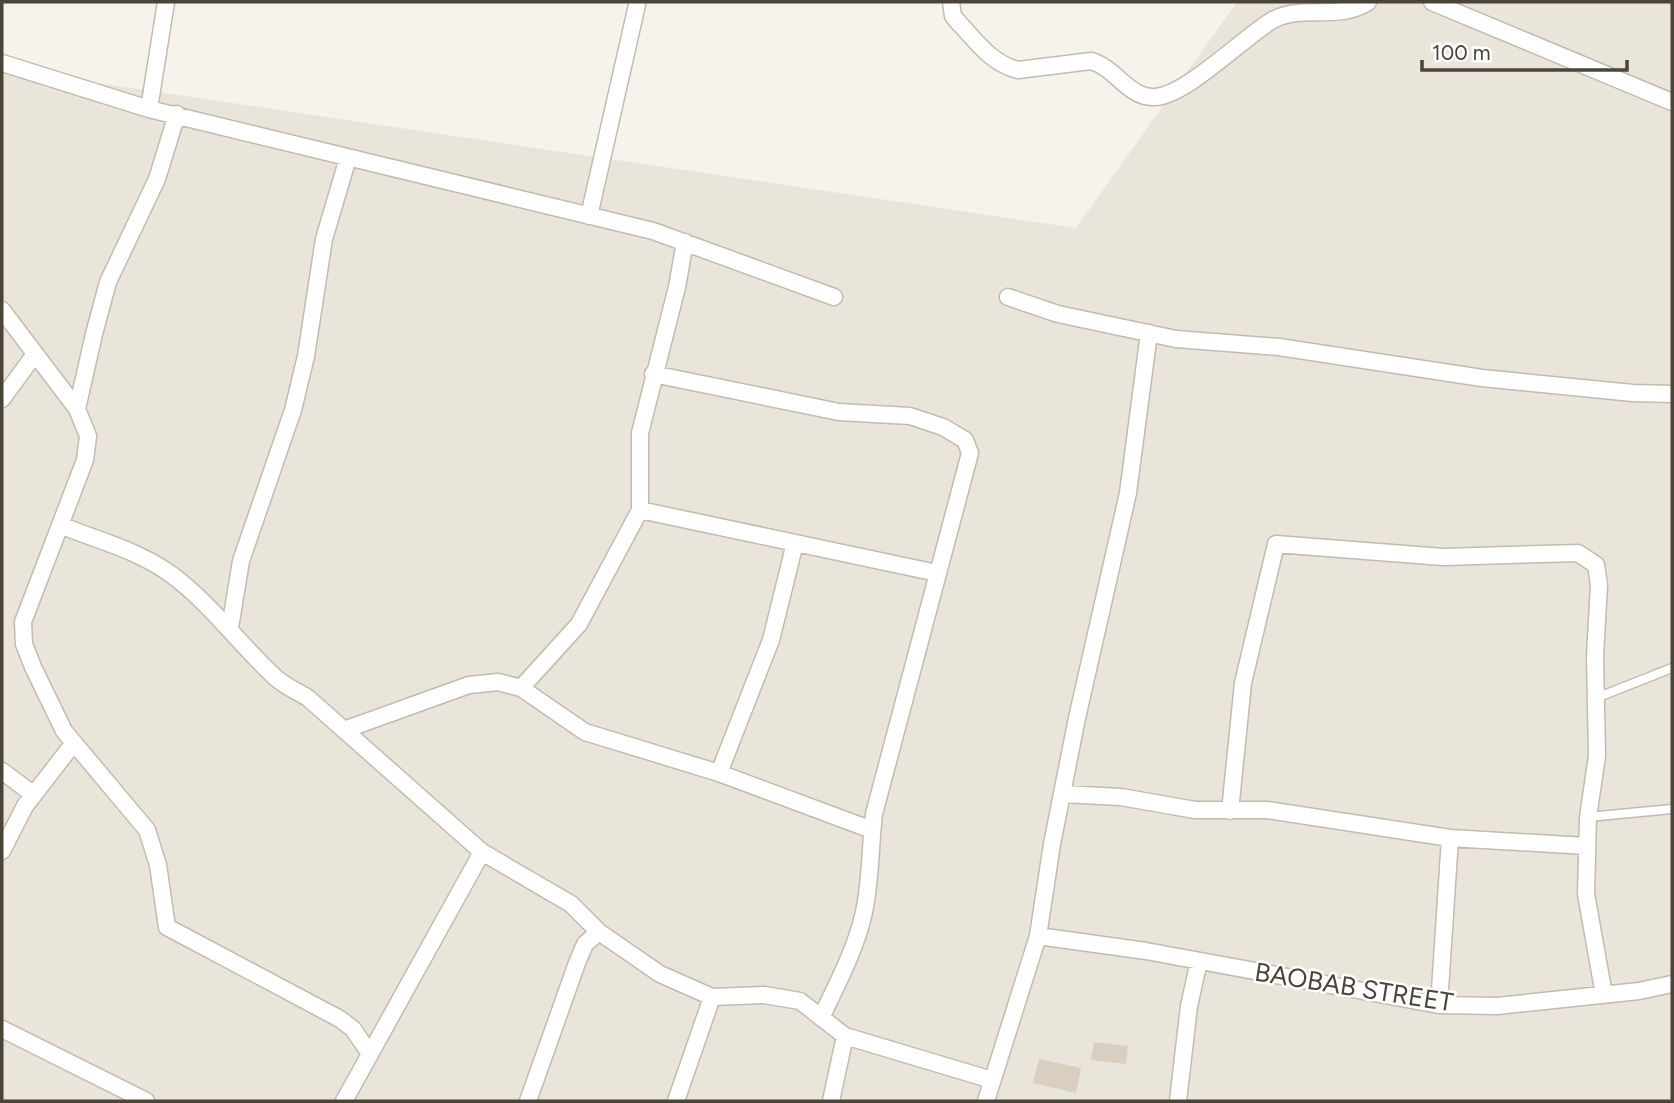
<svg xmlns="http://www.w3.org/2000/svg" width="1674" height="1103" viewBox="0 0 1674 1103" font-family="Figtree,sans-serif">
	<rect width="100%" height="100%" fill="#f6f3ec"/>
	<path fill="#eae5da" d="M 1237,2 L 1672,2 L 1672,1101 L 2,1101 L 2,69 L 1076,228 Z"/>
	<path fill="#d8cfc1" d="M 1094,1042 L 1128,1046 L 1126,1064 L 1091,1060 Z
		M 1039,1059 L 1081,1068 L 1076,1093 L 1033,1083 Z"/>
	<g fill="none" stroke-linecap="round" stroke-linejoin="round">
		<defs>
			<path id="lane" d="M 1596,698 L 1672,668
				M 1588,817 L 1672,809"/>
			<path id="street" d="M 951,2 L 953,16 L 959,23 C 976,41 992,64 1018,70 L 1091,61 C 1115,67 1129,99 1155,97 C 1185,96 1242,39 1271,21 C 1301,3 1337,22 1368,2
				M 1432,2 L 1672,102
				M 2,63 L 149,109 L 653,231 L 834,297
				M 149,109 L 166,2
				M 177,114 L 157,179 L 108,282 L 94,334 L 77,409 L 88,436 L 85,460 L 23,622 L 24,644 L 33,667 L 64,731 L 147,830 L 158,865 L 167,927 L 340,1019 L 353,1029 L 370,1054
				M 589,216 L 637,5
				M 1008,297 L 1058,314 L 1176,339 L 1279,347 L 1482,378 L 1633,393 L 1672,394
				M 2,310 L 77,409
				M 653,374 L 839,412 L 910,416 L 943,427 L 965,440 L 970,453 L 874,814 C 870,847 871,879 864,912 C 856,949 837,984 821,1018
				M 2,399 L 35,354
				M 640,510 L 640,433 L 677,287 L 685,242
				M 60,525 C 99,541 138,550 172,575 C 212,605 240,645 276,678 C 285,686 298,692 308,698 L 482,852
				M 230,628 L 241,561 L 293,410 L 306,356 L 324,239 L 348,158
				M 521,688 L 579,624 L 640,510 L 937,573
				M 344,730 L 469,685 L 498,682 L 521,688 L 585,732 L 719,773 L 872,830
				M 2,771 L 34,795
				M 719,773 L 771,640 L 795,543
				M 1062,794 L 1121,797 L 1195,810 L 1267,810 L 1450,838 L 1586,846
				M 1230,811 L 1243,683 L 1276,544 L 1443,557 L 1578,553 L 1596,565 L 1599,585 L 1595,656 L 1597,756 L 1588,817 L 1586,894 L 1604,995
				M 2,851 L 25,806 L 73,744
				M 1038,936 L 1146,951 L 1439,1005 L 1497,1006 L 1639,991 L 1672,984
				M 1439,1005 L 1450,838
				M 2,1029 L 146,1101
				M 344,1101 L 482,852 L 571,904 L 599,932 L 660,974 L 712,997 L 764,995 L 800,1001 L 845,1036 L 992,1080
				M 528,1101 L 577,963 L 585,944 L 599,932
				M 676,1101 L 712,997
				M 831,1101 L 845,1036
				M 986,1101 L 1038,936 L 1052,844 L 1077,718 L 1128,493 L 1149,333
				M 1178,1101 L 1189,1006 L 1199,961"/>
		</defs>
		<use href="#lane" stroke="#c2bbae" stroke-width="11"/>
		<use href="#street" stroke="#c2bbae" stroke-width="19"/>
		<use href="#lane" stroke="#fff" stroke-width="8"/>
		<use href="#street" stroke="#fff" stroke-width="16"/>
	</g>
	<g text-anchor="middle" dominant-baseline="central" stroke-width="5" stroke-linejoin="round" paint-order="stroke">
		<g font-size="26" fill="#4b4439" stroke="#fff">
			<text transform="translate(1354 987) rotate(9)">BAOBAB STREET</text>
		</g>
	</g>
	<rect width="1674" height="1103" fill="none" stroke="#4b4439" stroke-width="7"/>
	<path d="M1422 60v10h205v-10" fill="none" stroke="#4b4439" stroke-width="3.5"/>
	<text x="1432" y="60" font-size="21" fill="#4b4439" stroke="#ffffff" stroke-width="5" paint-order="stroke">100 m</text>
</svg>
